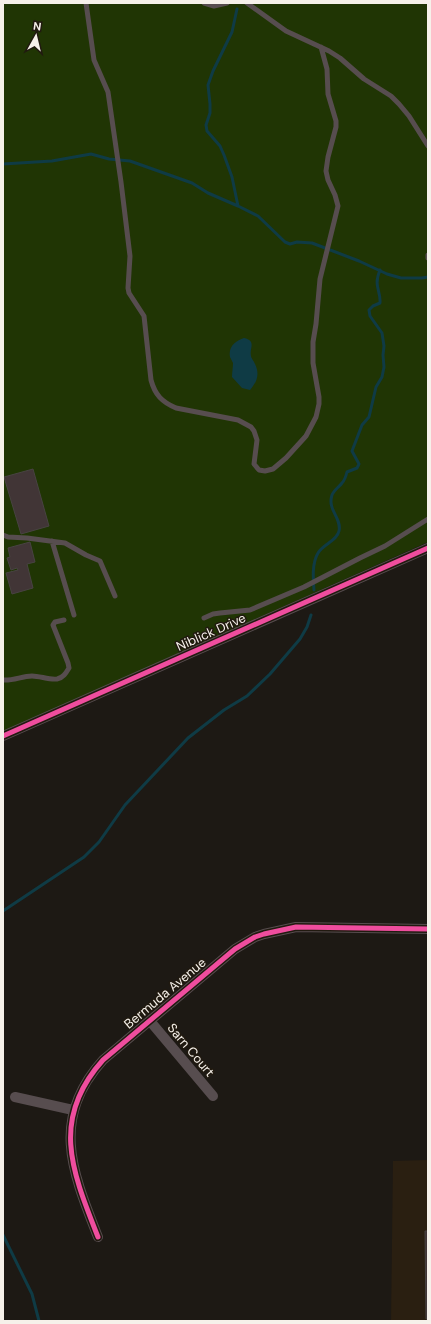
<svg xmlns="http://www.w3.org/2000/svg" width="431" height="1324" viewBox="0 0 431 1324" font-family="'DM Sans',sans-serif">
	<rect width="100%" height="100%" fill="#1d1914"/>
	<path fill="#2a1f11" d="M 428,1160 L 428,1321 L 391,1321 L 393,1161 Z"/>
	<path fill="#203504" d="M 3,3 L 428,3 L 428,542 L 3,732 Z"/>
	<path fill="#0f3b45" d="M 244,338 C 257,341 249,348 251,356 C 251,358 254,361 255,364 C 260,374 257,382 250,390 L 242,388 L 232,377 C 232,372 233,367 233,363 C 232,361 231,359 230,357 C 228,346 236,341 244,338 Z"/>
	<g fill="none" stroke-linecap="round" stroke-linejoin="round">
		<path stroke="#0f3b45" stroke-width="3" d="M 237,9 L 232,32 L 213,71 L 208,85 L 210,104 L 210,113 L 206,125 L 207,131 L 220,146 L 224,155 L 232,177 L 238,206
			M 3,164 L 52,161 L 91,154 L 109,159 L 130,161 L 192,183 L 208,193 L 238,206 L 258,216 L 285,242 L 290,244 L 297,242 L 312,243 L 359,261 L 387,274 L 401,278 L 422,278 L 428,277
			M 314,590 C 313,578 312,563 318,553 C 323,544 337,541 339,531 C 342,518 327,510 332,495 C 334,490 339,487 342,483 C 345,480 346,476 347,472 L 357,468 L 359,464 L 352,451 L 362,425 L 369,417 L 376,387 L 382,377 L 384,367 L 383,355 L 384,346 L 382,333 L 370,316 L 369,310 L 373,306 L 380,303 C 381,290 373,287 380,270
			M 3,911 L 84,857 L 99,842 L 125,805 L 188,738 L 224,710 L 247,696 L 270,674 L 300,639 L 307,627 L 311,615
			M 3,1235 L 32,1294 L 39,1321"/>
	</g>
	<path fill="#413536" stroke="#484342" d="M 33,469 L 49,526 L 21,534 L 4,477 Z
		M 30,542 L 35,562 L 27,564 L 33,588 L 12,594 L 6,573 L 18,570 L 17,568 L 11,570 L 7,558 L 10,557 L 8,548 Z
		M 425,1231 L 428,1231 L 428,1319 L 426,1319 Z"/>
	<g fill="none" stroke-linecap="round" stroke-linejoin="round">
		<path stroke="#574d4f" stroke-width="5" d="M 86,3 L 94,60 L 108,92 L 121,182 L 130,256 L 128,288 L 129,293 L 144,316 L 151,380 C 155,395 162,402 176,408 L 238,420 L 251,427 L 254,431 L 257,440 L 254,464 L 259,470 L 265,471 L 273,469 L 286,458 L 306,436 L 316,417 L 319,404 L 319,397 L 313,363 L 313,342 L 316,324 L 320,279 L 338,206 L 335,195 L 328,180 L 326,171 L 328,157 L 336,127 L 336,121 L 328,94 L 327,69 L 321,47
			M 204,3 L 214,6 L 227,3
			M 247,3 L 286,31 L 329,51 L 340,58 L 364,79 L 391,96 L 399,104 L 409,116 L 428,146
			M 428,255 L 428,258
			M 3,535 L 8,537 L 27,538 L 65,543 L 86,555 L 100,561 L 115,596
			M 52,541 L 74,615
			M 204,618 L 213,614 L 220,613 L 250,610 L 304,587 L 360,558 L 385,546 L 428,519
			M 3,680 C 13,681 22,676 32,676 C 40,676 49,680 57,679 C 63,678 66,673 69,668 L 68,663 L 53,625 L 55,622 L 64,620"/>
		<path stroke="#574d4f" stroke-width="10" d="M 3,736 L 428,548
			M 150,1021 L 213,1096
			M 15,1097 L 73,1110
			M 98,1237 C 72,1171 50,1119 103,1060 L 235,949 L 255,937 L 264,934 L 296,927 L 428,929"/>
		<defs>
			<path id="cycleway" d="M 3,736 L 428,548
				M 98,1237 C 72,1171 50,1119 103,1060 L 235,949 L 255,937 L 264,934 L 296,927 L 428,929"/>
		</defs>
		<use href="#cycleway" stroke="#211a10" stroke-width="8"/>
		<use href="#cycleway" stroke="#ef4d9e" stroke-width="5"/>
	</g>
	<g text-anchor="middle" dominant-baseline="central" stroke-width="3" stroke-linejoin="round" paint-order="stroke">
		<g font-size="13" fill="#f6f1ea" stroke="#211a10">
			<text transform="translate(211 632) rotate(-24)">Niblick Drive</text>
			<text transform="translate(165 993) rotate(-40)">Bermuda Avenue</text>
			<text transform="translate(191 1050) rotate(50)">Sarn Court</text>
		</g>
	</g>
	<rect width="431" height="1324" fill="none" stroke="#f6f1ea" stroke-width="8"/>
	<g transform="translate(36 36) rotate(8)" stroke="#211a10" stroke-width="3" paint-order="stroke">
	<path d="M0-3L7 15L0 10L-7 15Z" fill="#f6f1ea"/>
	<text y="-6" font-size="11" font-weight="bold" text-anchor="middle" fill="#f6f1ea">N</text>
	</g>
</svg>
